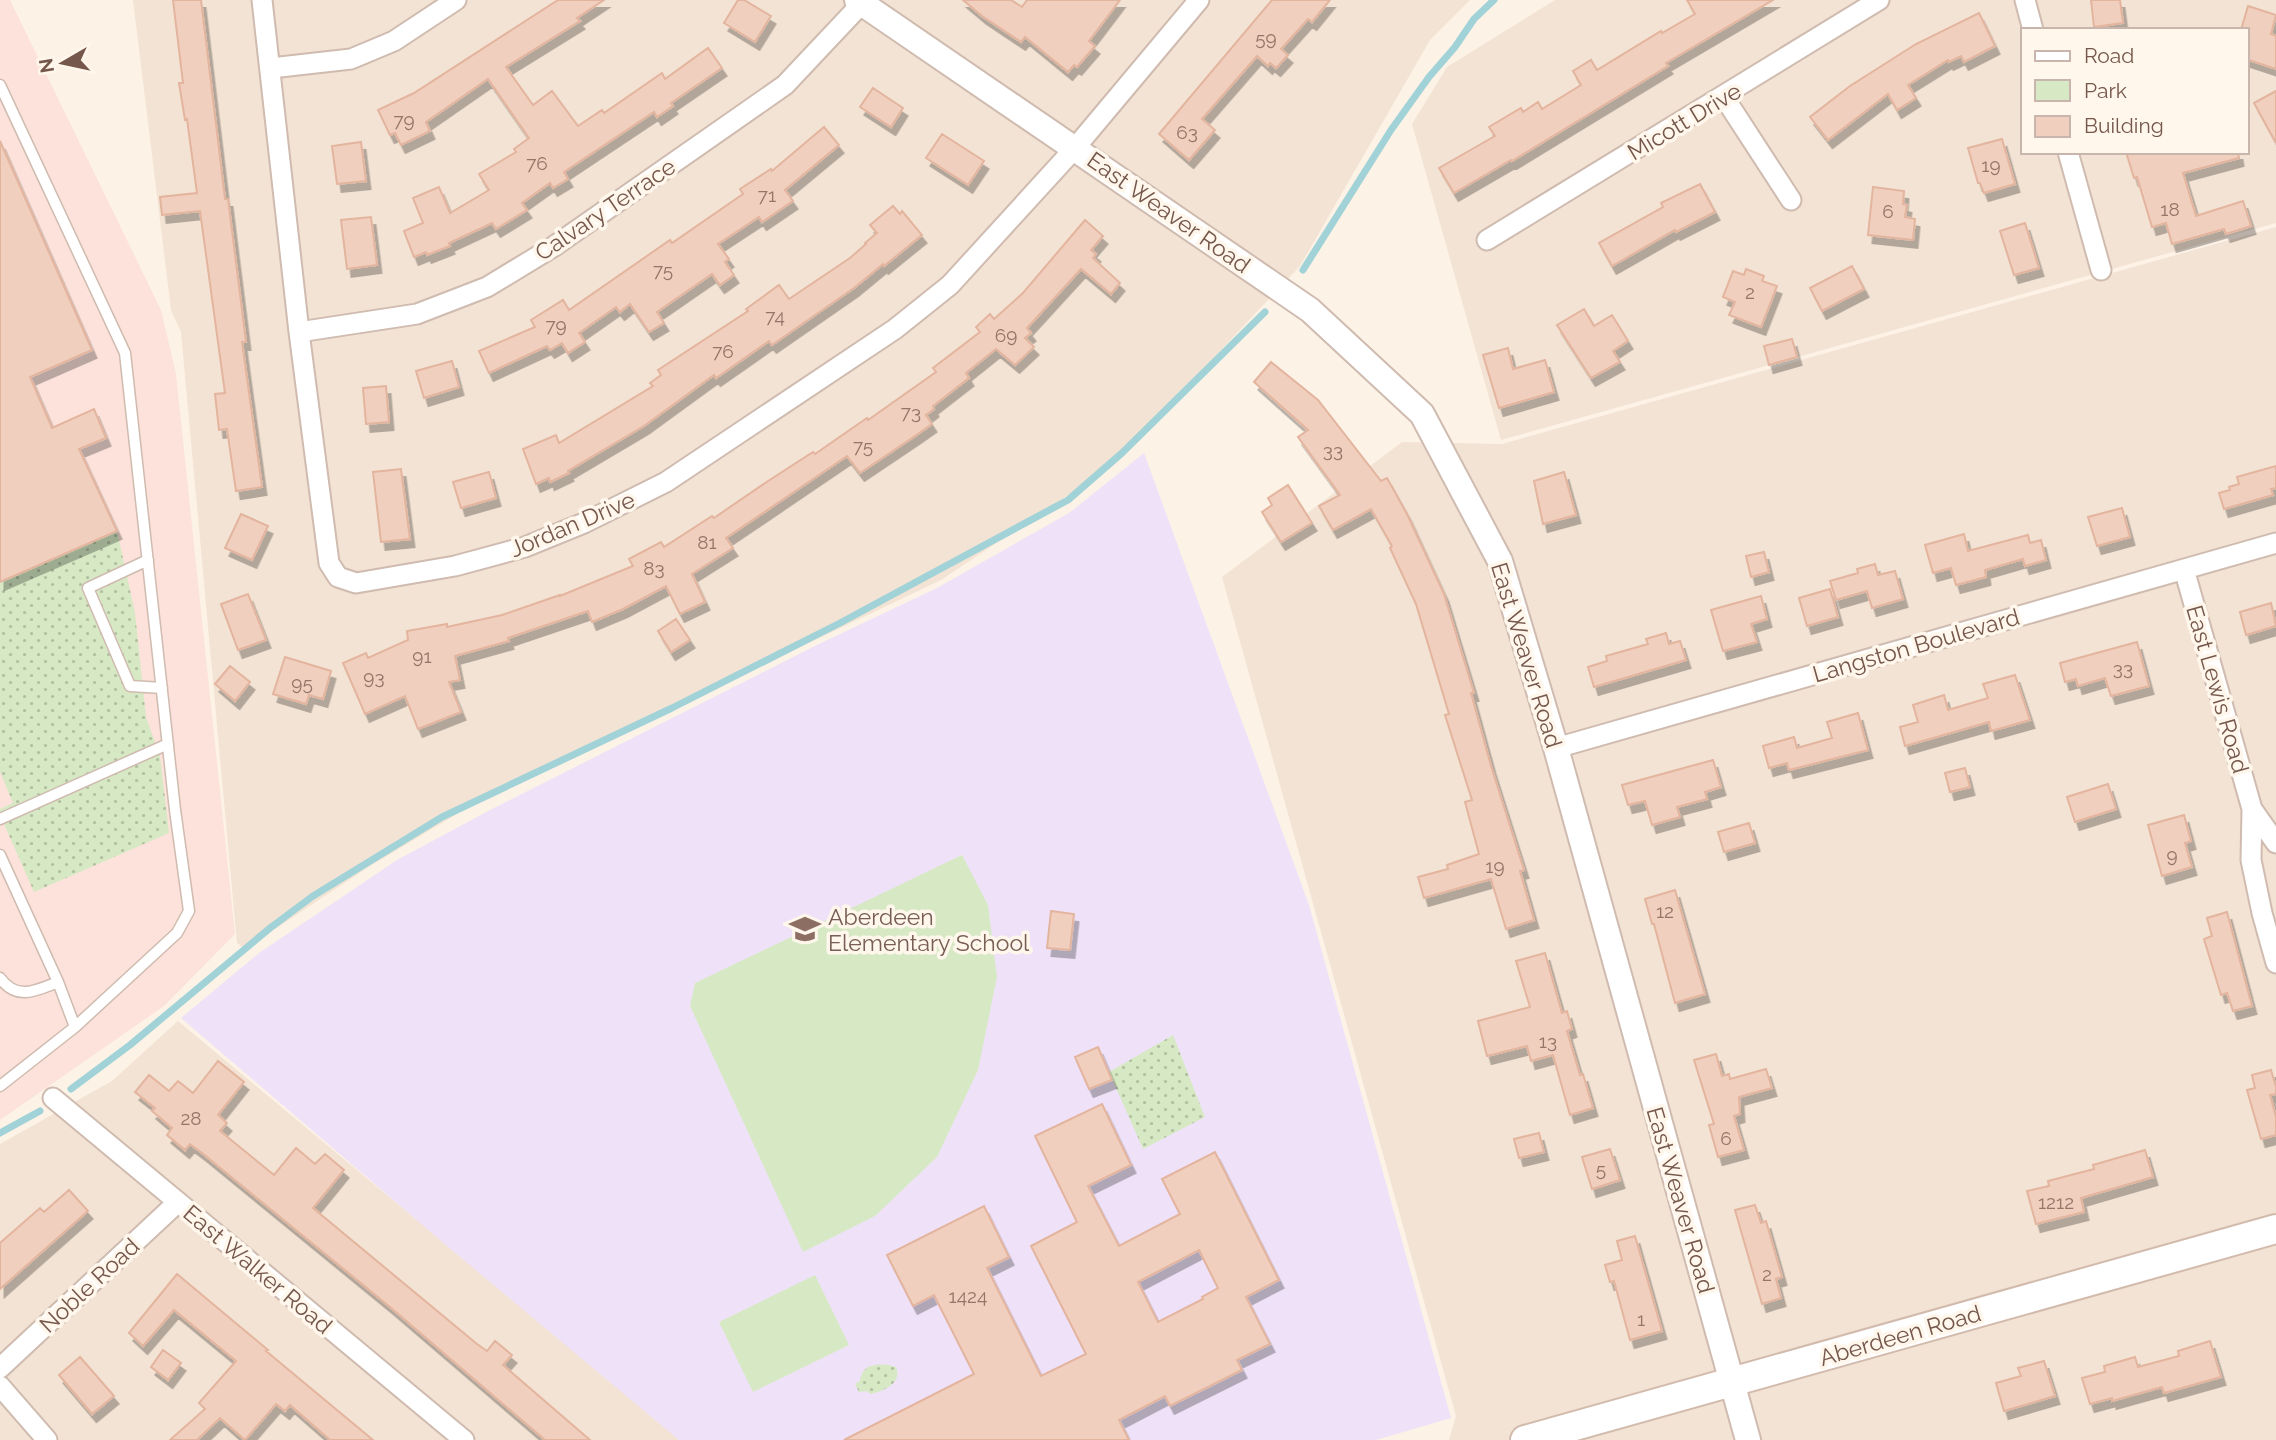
<svg xmlns="http://www.w3.org/2000/svg" width="2276" height="1440" viewBox="0 0 2276 1440" font-family="Raleway,sans-serif">
	<defs>
		<pattern id="green-dots" width="8" height="8" patternUnits="userSpaceOnUse" patternTransform="scale(1.75)"><rect width="8" height="8" fill="#d6e9c4"/><path d="M2 2h.1M6 6h.1" fill="none" stroke="#b2c0a1" stroke-width="1.8" stroke-linecap="round"/></pattern>
		<filter id="shadow"><feDropShadow dx="4.5" dy="8" stdDeviation="0" flood-color="#0004"/></filter>
	</defs>
	<rect width="100%" height="100%" fill="#fcf2e6"/>
	<path fill="#f3e3d4" fill-rule="evenodd" d="M 133,0 L 1470,0 L 1430,40 L 1300,266 L 1113,465 L 941,580 L 487,796 L 370,866 L 245,949 L 237,943 L 181,332 L 171,310 Z
		M 1555,0 L 2276,0 L 2276,223 L 1501,440 L 1412,124 L 1447,67 ZM 2022,30 L 2246,30 L 2246,152 L 2022,152 Z
		M 2276,227 L 2276,1440 L 1449,1440 L 1456,1416 L 1222,577 L 1402,442 L 1502,444 Z
		M 178,1021 L 681,1440 L 0,1440 L 0,1144 L 112,1081 Z"/>
	<path fill="#fce2da" d="M 0,0 L 10,0 L 161,310 L 176,374 L 235,934 L 164,1006 L 0,1120 Z"/>
	<path fill="#efe2f8" d="M 1144,453 L 1309,905 L 1451,1418 L 1376,1440 L 679,1440 L 447,1246 L 181,1018 L 259,953 L 397,860 L 492,809 L 817,645 L 937,588 L 1069,513 Z"/>
	<path fill="url(#green-dots)" d="M 117,531 L 135,613 L 146,717 L 160,756 L 169,833 L 34,892 L 0,815 L 0,809 L 13,803 L 0,772 L 0,582 Z
		M 1173,1035 L 1205,1117 L 1143,1149 L 1109,1072 Z
		M 889,1365 L 896,1367 C 903,1383 884,1391 871,1394 L 866,1391 L 859,1392 L 855,1384 C 865,1377 857,1384 862,1374 C 866,1364 880,1364 889,1365 Z"/>
	<path fill="#d6e9c4" d="M 962,855 L 988,905 L 997,977 L 978,1070 L 937,1157 L 875,1216 L 803,1252 L 690,1006 L 695,983 Z
		M 815,1275 L 849,1345 L 753,1392 L 719,1322 Z"/>
	<g fill="none" stroke-linecap="round" stroke-linejoin="round">
		<path stroke="#a1d2d7" stroke-width="7" d="M 1303,270 L 1391,130 L 1429,77 L 1455,47 L 1474,19 L 1494,0
			M 71,1089 L 130,1045 L 270,928 L 313,896 L 442,817 L 672,708 L 840,623 L 1068,500 L 1122,453 L 1265,312
			M 0,1133 L 40,1111"/>
	</g>
	<path fill="#f1cfbe" stroke="#e3b49e" stroke-width="2" fill-rule="evenodd" filter="url(#shadow)" d="M 173,0 L 201,0 L 225,199 L 228,199 L 246,342 L 242,342 L 262,487 L 236,491 L 227,429 L 219,430 L 215,394 L 225,393 L 200,211 L 162,215 L 160,197 L 197,193 L 187,119 L 185,120 L 179,83 L 183,83 Z
		M 558,0 L 604,0 L 577,18 L 580,21 L 506,67 L 533,105 L 552,91 L 578,126 L 602,110 L 604,113 L 662,73 L 665,79 L 708,48 L 722,68 L 671,103 L 673,106 L 657,117 L 654,112 L 564,172 L 568,179 L 553,188 L 550,183 L 522,203 L 527,210 L 496,229 L 492,223 L 449,243 L 450,246 L 427,255 L 426,252 L 414,257 L 404,231 L 423,223 L 413,198 L 439,187 L 450,213 L 489,190 L 479,174 L 516,152 L 514,149 L 529,138 L 488,79 L 426,122 L 430,131 L 401,145 L 395,133 L 390,135 L 378,110 L 414,93 Z
		M 738,0 L 744,0 L 771,16 L 755,42 L 724,23 Z
		M 963,0 L 1011,0 L 1022,7 L 1027,0 L 1120,0 L 1089,41 L 1095,46 L 1077,67 L 1074,65 L 1068,72 L 1025,37 L 1021,42 L 982,16 Z
		M 1272,0 L 1330,0 L 1312,22 L 1308,19 L 1281,49 L 1288,55 L 1276,68 L 1270,63 L 1268,66 L 1257,56 L 1202,119 L 1215,130 L 1189,160 L 1159,134 Z
		M 1687,0 L 1773,0 L 1666,63 L 1668,66 L 1512,161 L 1511,160 L 1454,193 L 1439,168 L 1495,136 L 1489,127 L 1521,108 L 1523,112 L 1538,102 L 1542,109 L 1581,85 L 1573,71 L 1591,60 L 1597,70 L 1661,31 L 1662,33 L 1695,14 Z
		M 2091,0 L 2120,0 L 2123,23 L 2094,27 Z
		M 2248,6 L 2276,15 L 2271,34 L 2276,36 L 2276,69 L 2246,59 L 2246,30 L 2241,30 Z
		M 1979,13 L 1995,46 L 1964,62 L 1961,56 L 1949,62 L 1948,60 L 1908,85 L 1916,98 L 1897,110 L 1888,94 L 1828,140 L 1810,117 L 1850,86 L 1916,44 Z
		M 873,88 L 903,108 L 891,127 L 860,107 Z
		M 2276,91 L 2276,143 L 2254,103 Z
		M 824,127 L 839,145 L 785,190 L 793,201 L 762,222 L 759,217 L 718,244 L 729,259 L 725,262 L 734,275 L 720,285 L 712,274 L 657,312 L 664,323 L 649,332 L 630,304 L 620,312 L 616,307 L 579,333 L 585,342 L 568,353 L 562,343 L 550,350 L 547,346 L 489,373 L 479,351 L 535,327 L 531,320 L 563,300 L 569,310 L 670,240 L 672,243 L 743,194 L 740,189 L 771,169 L 772,171 Z
		M 942,134 L 984,161 L 968,185 L 926,158 Z
		M 2002,139 L 2015,184 L 1984,193 L 1980,183 L 1978,183 L 1968,148 Z
		M 0,141 L 92,350 L 30,377 L 52,428 L 94,409 L 106,438 L 79,449 L 117,531 L 0,582 Z
		M 361,142 L 366,181 L 337,184 L 332,146 Z
		M 2126,152 L 2238,152 L 2239,158 L 2183,173 L 2196,216 L 2243,201 L 2251,226 L 2226,234 L 2224,229 L 2172,244 L 2166,223 L 2152,227 L 2137,177 L 2134,178 Z
		M 1700,184 L 1715,212 L 1676,232 L 1675,230 L 1612,266 L 1599,243 L 1663,207 L 1661,203 Z
		M 1873,187 L 1904,191 L 1903,204 L 1907,205 L 1905,217 L 1915,219 L 1913,240 L 1868,235 Z
		M 893,206 L 900,214 L 902,211 L 922,235 L 884,266 L 883,264 L 854,288 L 772,345 L 769,341 L 716,378 L 714,375 L 644,426 L 568,471 L 569,473 L 550,482 L 549,478 L 536,484 L 523,449 L 556,435 L 559,443 L 653,386 L 650,383 L 661,375 L 658,370 L 748,311 L 746,309 L 779,285 L 789,299 L 850,258 L 866,244 L 865,243 L 877,233 L 870,225 Z
		M 371,217 L 377,265 L 347,269 L 341,220 Z
		M 1085,220 L 1103,236 L 1091,250 L 1096,254 L 1093,258 L 1120,283 L 1111,294 L 1081,269 L 1027,328 L 1031,333 L 1025,338 L 1034,347 L 1015,365 L 996,349 L 966,373 L 969,378 L 933,406 L 934,409 L 926,415 L 932,424 L 915,436 L 860,473 L 847,456 L 726,538 L 733,548 L 692,574 L 705,602 L 680,614 L 666,586 L 623,609 L 592,622 L 588,611 L 508,638 L 509,641 L 455,656 L 460,680 L 449,682 L 461,712 L 418,729 L 405,696 L 365,714 L 343,663 L 366,653 L 368,658 L 408,640 L 407,631 L 447,624 L 447,627 L 502,615 L 560,595 L 560,596 L 633,566 L 629,559 L 661,542 L 664,547 L 712,516 L 714,518 L 765,483 L 813,452 L 815,454 L 867,418 L 868,420 L 936,372 L 933,368 L 980,332 L 976,327 L 990,314 L 994,319 L 1023,293 Z
		M 2025,223 L 2039,268 L 2014,275 L 2000,231 Z
		M 1852,266 L 1864,289 L 1822,311 L 1810,288 Z
		M 1746,269 L 1764,276 L 1762,281 L 1777,286 L 1761,327 L 1729,315 L 1735,302 L 1723,297 L 1733,271 L 1744,275 Z
		M 1584,309 L 1594,326 L 1612,315 L 1628,341 L 1613,351 L 1620,362 L 1591,378 L 1557,325 Z
		M 1792,339 L 1797,357 L 1769,365 L 1764,346 Z
		M 1508,348 L 1513,369 L 1545,360 L 1554,392 L 1499,408 L 1483,355 Z
		M 452,361 L 459,387 L 424,398 L 416,371 Z
		M 1271,362 L 1318,400 L 1381,481 L 1387,478 L 1407,514 L 1444,594 L 1474,693 L 1471,693 L 1491,766 L 1524,870 L 1520,871 L 1534,920 L 1506,929 L 1491,879 L 1424,898 L 1418,877 L 1448,869 L 1447,865 L 1479,854 L 1465,802 L 1472,800 L 1445,715 L 1449,714 L 1416,604 L 1390,548 L 1392,546 L 1371,509 L 1333,530 L 1319,506 L 1340,495 L 1298,437 L 1308,430 L 1254,382 Z
		M 386,386 L 389,422 L 366,424 L 363,388 Z
		M 2276,466 L 2276,488 L 2271,489 L 2273,495 L 2224,509 L 2219,493 L 2230,490 L 2229,487 L 2239,484 L 2237,477 Z
		M 401,469 L 410,539 L 381,542 L 373,472 Z
		M 489,472 L 496,498 L 461,508 L 453,482 Z
		M 1564,472 L 1576,515 L 1543,524 L 1534,481 Z
		M 1288,485 L 1312,523 L 1281,542 L 1262,512 L 1272,505 L 1268,498 Z
		M 2122,508 L 2130,537 L 2097,546 L 2088,517 Z
		M 241,514 L 268,526 L 252,560 L 225,548 Z
		M 1964,534 L 1968,551 L 2028,535 L 2030,543 L 2041,540 L 2046,560 L 2025,566 L 2023,559 L 1985,570 L 1986,577 L 1956,585 L 1951,568 L 1933,573 L 1925,545 Z
		M 1764,552 L 1769,572 L 1751,577 L 1746,556 Z
		M 1875,564 L 1878,575 L 1895,571 L 1903,599 L 1872,608 L 1867,591 L 1836,600 L 1830,581 L 1858,573 L 1857,569 Z
		M 1830,589 L 1838,617 L 1807,626 L 1799,598 Z
		M 248,594 L 266,640 L 238,650 L 221,604 Z
		M 1761,596 L 1767,619 L 1751,624 L 1757,642 L 1723,651 L 1711,610 Z
		M 2271,603 L 2276,626 L 2246,635 L 2240,612 Z
		M 676,619 L 690,640 L 671,652 L 658,631 Z
		M 1666,633 L 1669,644 L 1680,641 L 1686,660 L 1594,687 L 1588,667 L 1607,661 L 1606,656 L 1648,644 L 1646,639 Z
		M 2137,642 L 2149,686 L 2111,696 L 2105,678 L 2078,686 L 2076,679 L 2065,682 L 2060,663 Z
		M 285,657 L 331,671 L 323,699 L 309,695 L 306,704 L 273,694 Z
		M 230,666 L 250,682 L 235,701 L 215,684 Z
		M 2015,675 L 2030,720 L 1991,731 L 1989,722 L 1905,746 L 1900,727 L 1918,722 L 1913,705 L 1944,695 L 1948,710 L 1988,698 L 1983,684 Z
		M 1858,713 L 1868,750 L 1789,770 L 1787,763 L 1769,768 L 1763,746 L 1794,737 L 1797,748 L 1832,738 L 1827,722 Z
		M 1713,760 L 1721,787 L 1705,792 L 1707,799 L 1677,807 L 1680,817 L 1652,825 L 1645,801 L 1628,805 L 1622,785 Z
		M 1965,768 L 1970,787 L 1950,792 L 1945,773 Z
		M 2108,784 L 2116,809 L 2075,822 L 2067,797 Z
		M 2184,815 L 2191,841 L 2185,843 L 2192,867 L 2162,876 L 2148,825 Z
		M 1749,823 L 1755,843 L 1724,852 L 1718,832 Z
		M 1675,890 L 1705,994 L 1675,1003 L 1654,924 L 1652,924 L 1645,899 Z
		M 1051,911 L 1074,914 L 1070,950 L 1047,948 Z
		M 2227,912 L 2252,1006 L 2233,1011 L 2227,993 L 2221,995 L 2204,939 L 2212,936 L 2207,918 Z
		M 1545,953 L 1562,1013 L 1567,1011 L 1572,1029 L 1567,1031 L 1580,1075 L 1583,1074 L 1593,1108 L 1570,1115 L 1553,1055 L 1531,1061 L 1527,1046 L 1487,1056 L 1478,1021 L 1530,1007 L 1516,961 Z
		M 1098,1047 L 1112,1080 L 1089,1089 L 1075,1057 Z
		M 1716,1054 L 1722,1076 L 1729,1074 L 1730,1079 L 1766,1069 L 1772,1088 L 1739,1097 L 1740,1114 L 1734,1116 L 1744,1150 L 1718,1157 L 1709,1125 L 1714,1124 L 1694,1060 Z
		M 218,1061 L 244,1082 L 218,1115 L 227,1123 L 220,1131 L 274,1175 L 296,1148 L 315,1164 L 325,1154 L 344,1170 L 313,1208 L 477,1344 L 487,1351 L 495,1341 L 512,1355 L 503,1365 L 590,1440 L 545,1440 L 390,1307 L 202,1153 L 190,1144 L 185,1150 L 167,1135 L 172,1128 L 152,1111 L 155,1108 L 135,1092 L 149,1075 L 169,1091 L 178,1081 L 193,1093 Z
		M 2271,1070 L 2276,1087 L 2276,1094 L 2270,1095 L 2276,1117 L 2276,1135 L 2261,1139 L 2247,1090 L 2255,1088 L 2252,1075 Z
		M 1102,1104 L 1131,1165 L 1088,1186 L 1119,1246 L 1180,1214 L 1162,1179 L 1215,1152 L 1279,1280 L 1246,1297 L 1270,1344 L 1237,1360 L 1242,1370 L 1170,1406 L 1165,1396 L 1119,1420 L 1129,1440 L 844,1440 L 974,1374 L 934,1295 L 913,1306 L 887,1255 L 984,1206 L 1009,1257 L 987,1268 L 1041,1376 L 1086,1354 L 1031,1246 L 1077,1222 L 1035,1136 ZM 1199,1250 L 1218,1288 L 1202,1297 L 1203,1299 L 1158,1322 L 1138,1282 Z
		M 1539,1133 L 1544,1152 L 1519,1158 L 1514,1139 Z
		M 1610,1149 L 1620,1180 L 1592,1189 L 1582,1157 Z
		M 2145,1150 L 2153,1177 L 2081,1198 L 2084,1212 L 2036,1224 L 2027,1191 L 2049,1186 L 2048,1181 L 2094,1169 L 2093,1165 Z
		M 69,1190 L 88,1211 L 0,1289 L 0,1243 L 40,1208 L 44,1212 Z
		M 1755,1205 L 1761,1223 L 1766,1221 L 1782,1277 L 1776,1279 L 1781,1298 L 1762,1304 L 1735,1210 Z
		M 1635,1236 L 1662,1331 L 1630,1340 L 1614,1281 L 1610,1282 L 1605,1265 L 1622,1260 L 1617,1241 Z
		M 177,1274 L 268,1350 L 266,1351 L 373,1440 L 330,1440 L 290,1405 L 285,1411 L 276,1404 L 245,1440 L 220,1418 L 197,1440 L 170,1440 L 205,1409 L 199,1403 L 236,1361 L 174,1310 L 143,1346 L 129,1333 Z
		M 2210,1341 L 2221,1377 L 2164,1393 L 2162,1387 L 2112,1401 L 2112,1398 L 2090,1404 L 2082,1378 L 2105,1372 L 2104,1366 L 2135,1357 L 2138,1367 L 2179,1356 L 2178,1351 Z
		M 163,1350 L 181,1363 L 168,1380 L 151,1367 Z
		M 80,1357 L 114,1396 L 92,1414 L 59,1375 Z
		M 2044,1361 L 2055,1396 L 2004,1411 L 1996,1383 L 2021,1376 L 2018,1368 Z"/>
	<g fill="none" stroke-linecap="round" stroke-linejoin="round">
		<defs>
			<path id="service" d="M 0,85 L 125,353 L 175,810 L 189,911 L 177,933 L 75,1027 L 0,1086
				M 148,560 L 88,588 L 130,686 L 162,688
				M 0,819 L 168,744
				M 0,855 L 58,982 L 75,1027
				M 0,978 C 17,1001 35,991 58,982"/>
			<path id="minor" d="M 262,0 L 299,332 L 329,563 L 338,577 L 356,583 L 455,566 L 525,547 L 584,523 L 666,482 L 895,329 L 950,285 L 1075,148 L 1199,0
				M 2025,0 L 2033,30
				M 271,68 L 351,59 L 394,41 L 456,0
				M 1724,97 L 1791,200
				M 2068,152 L 2101,270
				M 1487,240 L 1879,0
				M 299,332 L 417,314 L 487,287 L 553,247 L 785,85 L 865,0
				M 2184,569 L 2252,809 L 2251,860 L 2262,913 L 2276,963
				M 1556,748 L 2276,543
				M 2252,809 L 2276,843
				M 53,1098 L 464,1440
				M 0,1368 L 178,1202
				M 0,1386 L 47,1440"/>
			<path id="tertiary" d="M 857,0 L 1310,310 L 1422,414 L 1500,561 L 1556,748 L 1748,1440"/>
			<path id="secondary" d="M 1525,1440 L 2276,1229"/>
		</defs>
		<use href="#service" stroke="#cfbbaf" stroke-width="13"/>
		<use href="#minor" stroke="#cfbbaf" stroke-width="23"/>
		<use href="#tertiary" stroke="#cfbbaf" stroke-width="28"/>
		<use href="#secondary" stroke="#d2bbac" stroke-width="32"/>
		<use href="#service" stroke="#fff" stroke-width="10"/>
		<use href="#minor" stroke="#fff" stroke-width="19"/>
		<use href="#tertiary" stroke="#fff" stroke-width="24"/>
		<use href="#secondary" stroke="#fff" stroke-width="28"/>
	</g>
	<defs>
		<symbol id="school-bare" viewBox="-9 -9 18 18"><path d="M0-5L7-2L0 1L-7-2ZM-4 1L0 2.5L4 1V4Q0 6-4 4Z" fill="#8d6e63" stroke="#fff6ec" stroke-width="2.5" paint-order="stroke"/></symbol>
	</defs>
	<g fill-rule="evenodd">
		<use href="#school-bare" x="783" y="907" width="44" height="44"/>
	</g>
	<g text-anchor="middle" dominant-baseline="central" stroke-width="7" stroke-linejoin="round" paint-order="stroke">
		<g font-size="19" fill="#947568">
			<text x="1266" y="38">59</text>
			<text x="404" y="120">79</text>
			<text x="1187" y="132">63</text>
			<text x="537" y="163">76</text>
			<text x="1991" y="165">19</text>
			<text x="767" y="195">71</text>
			<text x="2170" y="209">18</text>
			<text x="1888" y="211">6</text>
			<text x="663" y="270">75</text>
			<text x="1750" y="292">2</text>
			<text x="775" y="316">74</text>
			<text x="556" y="325">79</text>
			<text x="1006" y="335">69</text>
			<text x="723" y="351">76</text>
			<text x="911" y="412">73</text>
			<text x="863" y="446">75</text>
			<text x="1333" y="450">33</text>
			<text x="707" y="542">81</text>
			<text x="654" y="568">83</text>
			<text x="422" y="656">91</text>
			<text x="2123" y="668">33</text>
			<text x="374" y="677">93</text>
			<text x="302" y="683">95</text>
			<text x="2172" y="855">9</text>
			<text x="1495" y="866">19</text>
			<text x="1665" y="911">12</text>
			<text x="1548" y="1041">13</text>
			<text x="191" y="1118">28</text>
			<text x="1726" y="1138">6</text>
			<text x="1601" y="1169">5</text>
			<text x="2056" y="1202">1212</text>
			<text x="1767" y="1274">2</text>
			<text x="968" y="1296">1424</text>
			<text x="1641" y="1319">1</text>
		</g>
		<g font-size="23" fill="#75574b" stroke="#fff6ec">
			<text transform="translate(1684 121) rotate(-31)">Micott Drive</text>
			<text transform="translate(605 209) rotate(-34)">Calvary Terrace</text>
			<text transform="translate(1169 212) rotate(35)">East Weaver Road</text>
			<text transform="translate(572 524) rotate(-23)">Jordan Drive</text>
			<text transform="translate(1916 645) rotate(-16)">Langston Boulevard</text>
			<text transform="translate(1527 655) rotate(73)">East Weaver Road</text>
			<text transform="translate(2218 689) rotate(74)">East Lewis Road</text>
			<text transform="translate(1681 1200) rotate(74)">East Weaver Road</text>
			<text transform="translate(258 1269) rotate(40)">East Walker Road</text>
			<text transform="translate(89 1285) rotate(-43)">Noble Road</text>
			<text transform="translate(1900 1335) rotate(-16)">Aberdeen Road</text>
		</g>
		<g font-size="23" fill="#785e54" stroke="#fff6ec" text-anchor="start">
			<text x="828" y="916">Aberdeen<tspan x="828" dy="26">Elementary School</tspan></text>
		</g>
	</g>
	<rect x="2021" y="28" width="228" height="126" fill="#fff6ec" stroke="#c8b6ac" stroke-width="2"/>
	<rect x="2035" y="51" width="35" height="10" fill="#ffffff" stroke="#c8b6ac" stroke-width="2"/>
	<text x="2084" y="63" font-size="21" fill="#75574b">Road</text>
	<rect x="2035" y="80" width="35" height="21" fill="#d6e9c4" stroke="#c8b6ac" stroke-width="2"/>
	<text x="2084" y="98" font-size="21" fill="#75574b">Park</text>
	<rect x="2035" y="116" width="35" height="21" fill="#f1cfbe" stroke="#c8b6ac" stroke-width="2"/>
	<text x="2084" y="133" font-size="21" fill="#75574b">Building</text>
	<g transform="translate(63 63) rotate(261)" stroke="#fff6ec" stroke-width="5" paint-order="stroke">
	<path d="M0-5L12 26L0 18L-12 26Z" fill="#75574b"/>
	<text y="-10" font-size="19" font-weight="bold" text-anchor="middle" fill="#75574b">N</text>
	</g>
</svg>
